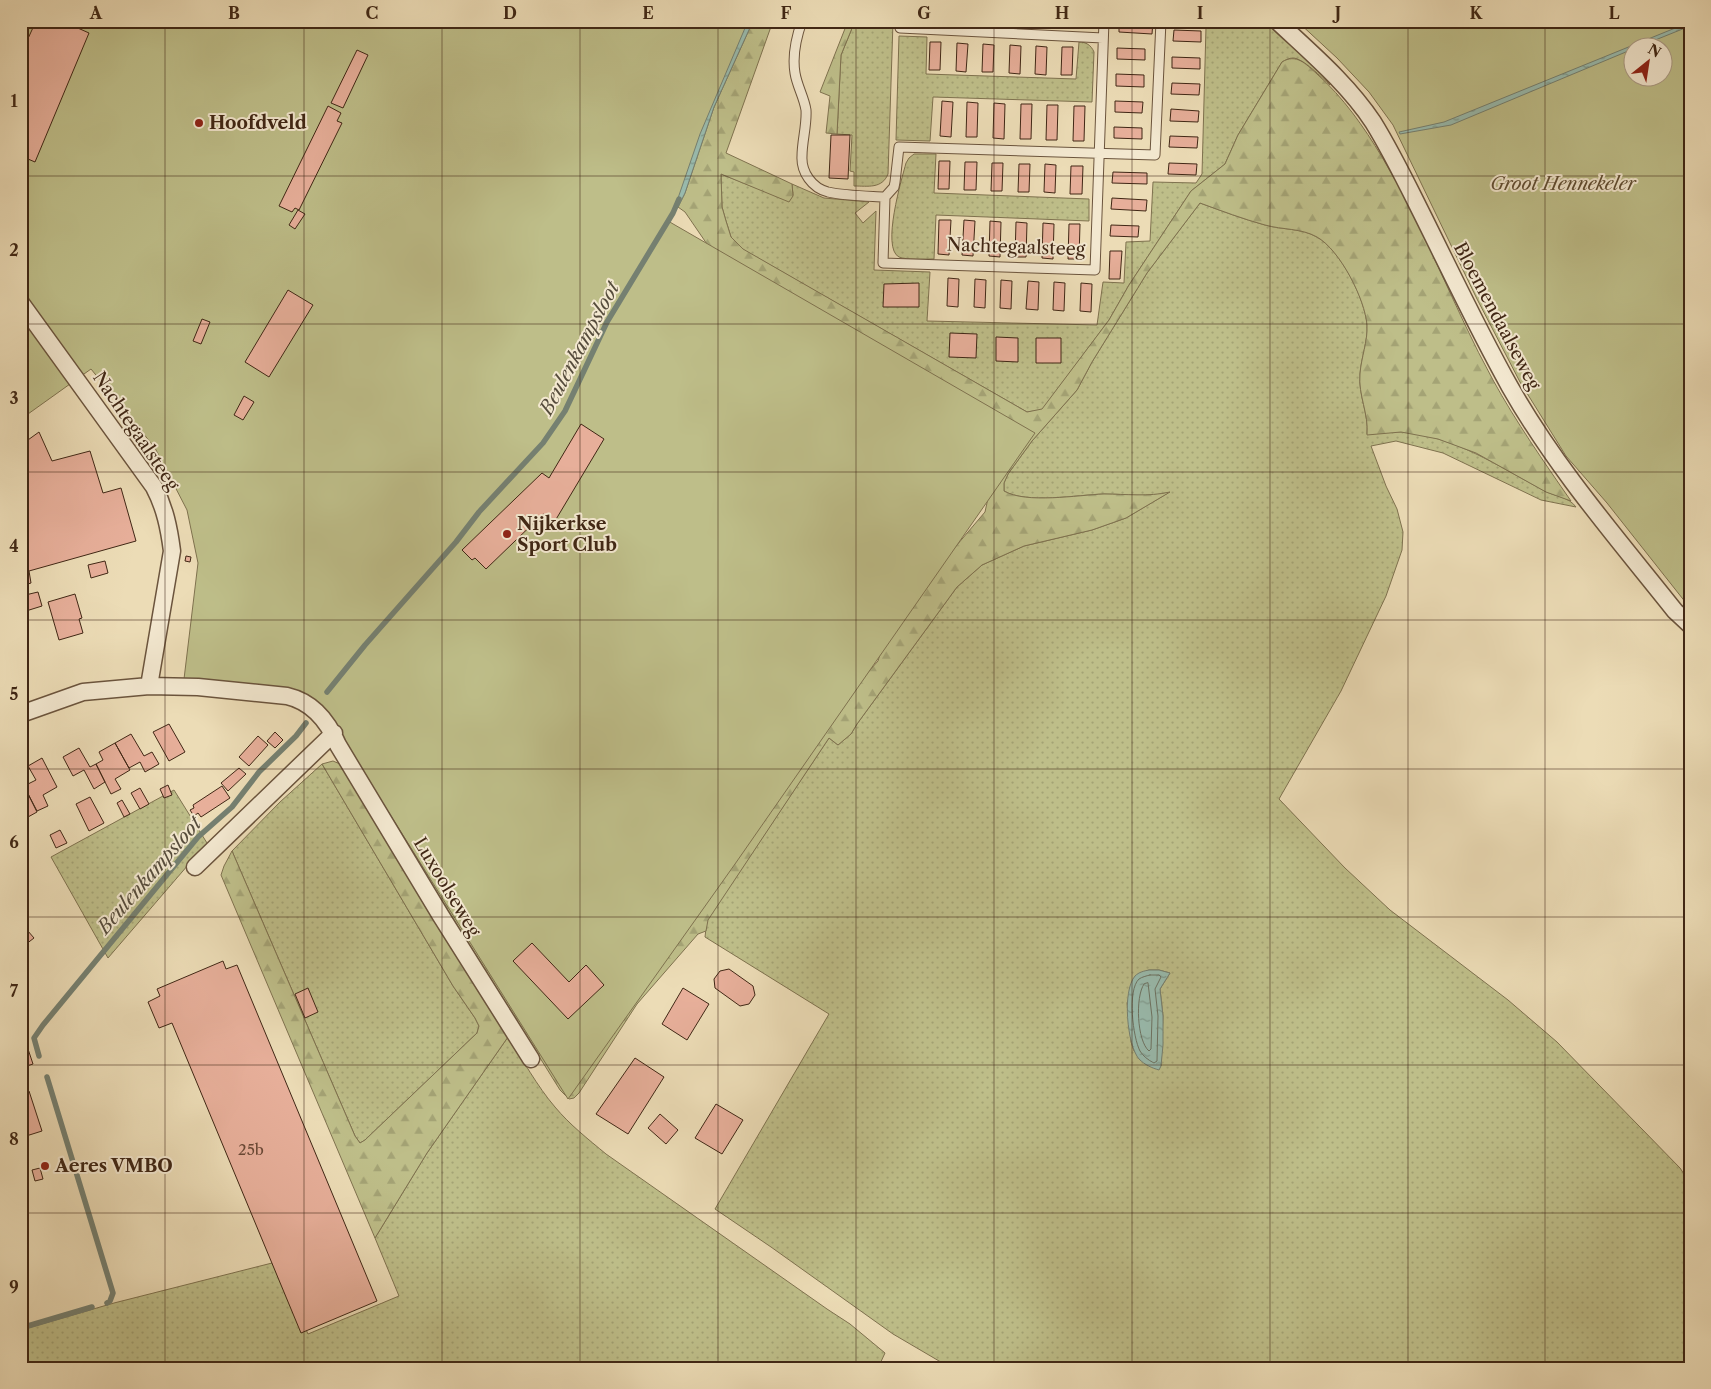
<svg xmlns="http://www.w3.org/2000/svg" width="1711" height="1389" font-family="'Libre Caslon Text',serif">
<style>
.grass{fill:url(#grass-dots);stroke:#7f724f;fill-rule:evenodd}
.forest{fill:url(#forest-firs);stroke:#7f724f}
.green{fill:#bebe89;stroke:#7f724f;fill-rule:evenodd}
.water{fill:url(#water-ripples);stroke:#758071}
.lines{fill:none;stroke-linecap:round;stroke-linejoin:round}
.shore{stroke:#6c7262;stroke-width:1}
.stream{stroke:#758071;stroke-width:5.5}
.building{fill:#e7af9a;stroke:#402715}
.lane-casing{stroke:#6b543d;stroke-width:11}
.street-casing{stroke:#6b543d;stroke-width:19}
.lane{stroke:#f3e8d0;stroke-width:9}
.street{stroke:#f3e8d0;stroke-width:16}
.grid{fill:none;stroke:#402715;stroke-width:1;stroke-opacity:0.55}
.poi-dot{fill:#8f2418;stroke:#f3e8d0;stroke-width:2}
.labels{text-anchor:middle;stroke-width:4;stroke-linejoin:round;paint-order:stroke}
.number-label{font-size:15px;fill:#6a4936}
.poi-label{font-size:18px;font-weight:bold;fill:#402715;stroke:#f3e8d0;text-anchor:start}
.park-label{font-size:18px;font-style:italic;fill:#604d32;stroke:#f3e8d0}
.street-label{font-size:18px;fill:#402715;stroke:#f3e8d0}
.water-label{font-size:19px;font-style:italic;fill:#564c3c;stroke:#f3e8d0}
.neatline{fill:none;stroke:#402715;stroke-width:2}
.grid-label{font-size:16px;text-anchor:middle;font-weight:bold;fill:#402715}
</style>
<defs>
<pattern id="grass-dots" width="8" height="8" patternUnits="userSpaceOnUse" patternTransform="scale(1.25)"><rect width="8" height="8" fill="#bebe89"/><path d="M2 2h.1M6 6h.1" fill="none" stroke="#a4a375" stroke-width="1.8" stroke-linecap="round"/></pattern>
<pattern id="forest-firs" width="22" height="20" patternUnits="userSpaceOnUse" patternTransform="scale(1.25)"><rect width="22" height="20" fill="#bebe89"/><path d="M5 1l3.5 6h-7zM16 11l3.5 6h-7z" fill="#a4a375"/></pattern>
<pattern id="water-ripples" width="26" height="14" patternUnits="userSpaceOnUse" patternTransform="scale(1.25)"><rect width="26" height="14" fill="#99bcaf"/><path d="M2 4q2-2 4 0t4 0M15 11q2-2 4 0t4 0" fill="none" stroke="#7e998d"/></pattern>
</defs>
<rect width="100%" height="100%" fill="#ecdcb6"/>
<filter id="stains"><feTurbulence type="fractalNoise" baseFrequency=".004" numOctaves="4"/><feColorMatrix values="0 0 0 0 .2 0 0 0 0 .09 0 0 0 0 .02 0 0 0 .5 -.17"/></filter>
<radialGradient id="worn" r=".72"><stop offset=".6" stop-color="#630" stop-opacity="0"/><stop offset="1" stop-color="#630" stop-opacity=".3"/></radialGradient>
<!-- grass -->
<path class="grass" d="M 855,21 L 912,21 L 912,23 L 893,22 L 888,174 C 882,189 868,186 854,186 L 854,172 L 850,171 L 852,135 L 837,134 L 841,55 Z
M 1169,21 L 1266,21 L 1317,68 L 1330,85 C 1322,78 1303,58 1293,58 C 1289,58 1286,60 1282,62 L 1238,135 L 1225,164 L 1191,191 L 1129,285 L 1109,320 L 1042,410 L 1027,412 L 742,249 L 731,237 L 726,221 L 722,207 L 721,174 L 789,201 L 793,195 L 792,184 L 824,198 L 869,202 L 855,213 L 863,223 L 876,211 L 874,270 L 930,272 L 927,321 L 1097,325 L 1103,282 L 1124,283 L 1126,242 L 1150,241 L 1153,182 L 1196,183 L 1202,174 L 1206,27 L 1169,25 Z
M 899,36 L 927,37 L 926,74 L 1076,79 L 1079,42 C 1086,42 1091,45 1094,52 L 1092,102 L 933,97 L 930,141 L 896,140 Z
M 914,154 L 936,154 L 934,193 L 1089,199 L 1089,221 L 936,215 L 934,259 C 925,259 906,260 899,257 C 881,248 902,178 906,163 L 909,158 Z
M 1200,203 C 1222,211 1243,219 1265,225 C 1283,230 1301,228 1317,237 C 1341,251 1365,299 1367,325 C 1368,341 1361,358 1360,374 C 1358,395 1369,414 1367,434 C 1378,434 1391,431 1402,432 C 1454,436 1498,466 1543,490 C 1555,497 1568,496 1576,507 L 1541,500 L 1443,453 L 1396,441 L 1371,446 L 1386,486 L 1397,509 L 1403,532 L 1402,550 L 1386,596 L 1341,691 L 1279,799 L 1345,868 L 1390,910 L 1508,1000 L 1557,1042 L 1680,1168 L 1690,1183 L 1690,1368 L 951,1368 L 893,1334 L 771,1247 L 715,1209 L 829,1014 L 705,937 L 707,920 L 829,738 L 838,745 L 851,734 L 857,724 L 957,587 L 982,565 L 1024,546 L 1092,530 L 1126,518 L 1168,493 C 1163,493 1158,495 1153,495 C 1136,496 1120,494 1103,494 C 1077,495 1026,504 1004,491 L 1004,483 L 1008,474 L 1032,441 L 1077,390 L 1092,362 L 1147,273 ZM 1149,970 L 1159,970 L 1170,973 L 1160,989 L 1163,1016 L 1161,1066 L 1134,1051 L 1131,1042 L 1127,1003 L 1138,974 Z
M 322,764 L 453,986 L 475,1018 L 479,1026 L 477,1033 L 365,1140 L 360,1143 L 355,1136 L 232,851 L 280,802 Z
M 174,790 L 207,843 L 108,958 L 51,857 Z
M 508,1037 C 523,1060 537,1086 555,1107 C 570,1125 588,1139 606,1154 L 827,1309 L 850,1324 L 885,1353 L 878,1368 L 21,1368 L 21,1330 L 114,1303 L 276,1262 L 308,1334 L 399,1296 L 375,1238 L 427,1153 Z"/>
<!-- forest -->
<path class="forest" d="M 753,21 L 773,21 L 726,153 L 792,184 L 793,196 L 789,202 L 721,174 L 722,207 L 726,221 L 731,237 L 743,249 L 1027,412 L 1042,409 L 1109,320 L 1129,285 L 1191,191 L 1225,164 L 1238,135 L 1282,62 C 1296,53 1306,64 1317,74 C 1343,97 1364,127 1382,157 C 1425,228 1453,307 1493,380 C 1516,422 1544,462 1571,501 L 1546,492 L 1476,453 L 1438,439 L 1401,432 L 1367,435 C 1369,414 1358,395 1360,374 C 1361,358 1368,341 1367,325 C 1365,299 1340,250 1317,237 C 1301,228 1283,230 1265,225 C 1243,219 1222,211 1200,203 L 1147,273 L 1092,362 L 1077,390 L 1032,441 L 1008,474 L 1004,483 L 1004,491 C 1026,504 1078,495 1104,494 C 1126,494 1148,497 1170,492 L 1126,518 L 1092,530 L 1024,546 L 982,565 L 957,587 L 857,724 L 851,734 L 838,745 L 829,738 L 708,920 L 706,931 L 698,934 L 637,1004 L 579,1093 L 574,1098 L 569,1099 L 560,1090 L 360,769 L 351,744 L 786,764 L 878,661 L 888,626 L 985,512 L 990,489 L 709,247 L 685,212 L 678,207 L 685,193 L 714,107 Z
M 848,21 L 855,21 L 841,55 L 837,134 L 826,133 L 830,96 L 820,92 Z
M 333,761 L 340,764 L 508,1037 L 427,1153 L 375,1238 L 221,875 L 224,866 L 232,851 L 355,1136 L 360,1143 L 365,1140 L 477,1033 L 479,1026 L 475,1018 L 453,986 L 322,764 Z"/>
<!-- green -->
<path class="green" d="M 21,21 L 751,21 L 701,137 L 678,202 L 668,221 L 1035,433 L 735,864 L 568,1099 L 324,709 L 184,679 L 198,563 L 187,510 L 155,448 L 91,369 L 21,419 Z
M 1297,21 L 1690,21 L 1690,608 L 1607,503 L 1566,456 L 1520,382 L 1477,299 L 1393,125 L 1369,92 L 1337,58 ZM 1634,48 L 1664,48 L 1664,78 L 1634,78 Z"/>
<!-- water -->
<path class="water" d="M 748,21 L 753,21 L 714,107 L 685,193 L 678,207 L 676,204 L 700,134 Z
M 1690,22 L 1690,26 L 1638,47 L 1634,48 L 1633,49 L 1451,125 L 1400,134 L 1399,132 L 1444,122 Z
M 1149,970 L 1159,970 L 1170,973 L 1160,989 L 1163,1016 L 1163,1045 L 1161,1066 L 1159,1070 C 1152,1068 1145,1065 1139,1059 C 1127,1045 1122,991 1135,976 C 1139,972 1144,971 1149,970 Z"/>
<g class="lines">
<!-- shore -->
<path class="shore" d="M 1150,975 L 1159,975 L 1161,977 L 1155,989 L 1158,1016 L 1157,1061 L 1154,1063 C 1148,1060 1143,1056 1140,1051 C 1133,1038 1127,990 1139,979 C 1142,977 1146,976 1150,975 Z
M 1148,983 L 1152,1017 L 1151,1049 L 1149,1051 C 1137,1041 1135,997 1144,984 Z"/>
<!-- stream -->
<path class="stream" d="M 327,692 L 365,645 L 456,542 L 479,512 L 543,443 L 565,411 L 607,322 L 673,213 L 679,199
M 39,1056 L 34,1038 L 43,1025 L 198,837 L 232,807 L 259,772 L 296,736 L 306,723
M 47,1077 L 113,1293 L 110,1301 L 107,1303
M 21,1328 L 92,1307"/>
</g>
<!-- building -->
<path class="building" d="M 36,21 L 62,21 L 89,33 L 35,162 L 21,156 L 21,54 Z
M 1077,21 L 1088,21 L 1088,24 L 1076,24 Z
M 1119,21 L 1153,21 L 1152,34 L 1119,32 Z
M 1174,30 L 1201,31 L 1201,42 L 1173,41 Z
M 930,42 L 941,42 L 940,70 L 929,70 Z
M 957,43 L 968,44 L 966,72 L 956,71 Z
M 983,44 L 994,45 L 993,72 L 982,72 Z
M 1010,45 L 1021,46 L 1020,74 L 1009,73 Z
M 1036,46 L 1047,47 L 1046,75 L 1035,74 Z
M 1062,47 L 1073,47 L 1072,75 L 1061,75 Z
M 1117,48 L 1145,49 L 1145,60 L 1117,59 Z
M 357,50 L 368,55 L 343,108 L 331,103 Z
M 1172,57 L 1200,58 L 1200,69 L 1172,68 Z
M 1116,74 L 1144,75 L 1144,87 L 1116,86 Z
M 1172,83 L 1200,84 L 1199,95 L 1171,94 Z
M 942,101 L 953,102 L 951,137 L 940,136 Z
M 1115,101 L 1143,102 L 1142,113 L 1115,112 Z
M 967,102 L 978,103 L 977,137 L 966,137 Z
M 994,103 L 1005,104 L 1004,139 L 993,138 Z
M 1021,104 L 1032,104 L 1031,139 L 1020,139 Z
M 1047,105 L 1058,105 L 1057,140 L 1046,140 Z
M 328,106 L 341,113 L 337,121 L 342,123 L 299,210 L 295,208 L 292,212 L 279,206 Z
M 1074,106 L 1085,106 L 1084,141 L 1073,141 Z
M 1171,109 L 1199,111 L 1198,122 L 1170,121 Z
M 1114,127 L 1142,128 L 1142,139 L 1114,138 Z
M 831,135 L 850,135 L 848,179 L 829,178 Z
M 1170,136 L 1198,137 L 1197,148 L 1169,147 Z
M 939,161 L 950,161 L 949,189 L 938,189 Z
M 965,162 L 977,162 L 976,190 L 964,190 Z
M 992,163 L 1003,163 L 1002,191 L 991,191 Z
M 1169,163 L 1197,164 L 1196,175 L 1168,174 Z
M 1019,164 L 1030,164 L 1029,192 L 1018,192 Z
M 1045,164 L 1056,165 L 1055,193 L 1044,192 Z
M 1071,166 L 1083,166 L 1082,194 L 1070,194 Z
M 1113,172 L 1147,173 L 1147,184 L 1112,183 Z
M 1112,198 L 1147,200 L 1146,211 L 1111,209 Z
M 298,210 L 305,214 L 295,229 L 289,225 Z
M 939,220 L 951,220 L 949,255 L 938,254 Z
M 964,220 L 975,221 L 973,256 L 962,255 Z
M 990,221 L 1001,222 L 1000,257 L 989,256 Z
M 1016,222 L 1027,223 L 1026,257 L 1015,257 Z
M 1043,223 L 1054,224 L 1053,259 L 1042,258 Z
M 1069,224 L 1080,224 L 1079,259 L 1068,259 Z
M 1111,225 L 1139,226 L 1138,237 L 1110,236 Z
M 1110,251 L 1122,251 L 1120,279 L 1109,279 Z
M 948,278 L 959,279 L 958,307 L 947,306 Z
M 975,279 L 986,280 L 985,308 L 974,307 Z
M 1001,280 L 1012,281 L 1011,309 L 1000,308 Z
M 1028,281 L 1039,282 L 1038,310 L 1026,309 Z
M 1054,282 L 1065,283 L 1064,311 L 1053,310 Z
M 919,283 L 919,307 L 883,307 L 884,284 Z
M 1081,283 L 1092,284 L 1091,312 L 1080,311 Z
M 288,290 L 313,305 L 269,377 L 245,362 Z
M 202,319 L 210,322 L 201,344 L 193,341 Z
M 950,333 L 977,334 L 976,358 L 949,357 Z
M 996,337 L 1018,338 L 1018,362 L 996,361 Z
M 1036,338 L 1061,338 L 1061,363 L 1036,363 Z
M 244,396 L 254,402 L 243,420 L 234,415 Z
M 581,424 L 604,439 L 555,521 L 543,514 L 486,569 L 475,558 L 472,560 L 462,550 L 542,473 L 549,478 Z
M 39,432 L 52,461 L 90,451 L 103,493 L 121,488 L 136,541 L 29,571 L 31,583 L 21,586 L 21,445 Z
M 186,556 L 191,557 L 190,562 L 185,561 Z
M 105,561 L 108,573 L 91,578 L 88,565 Z
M 38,592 L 42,606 L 26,611 L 21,596 Z
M 75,594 L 82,618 L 79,619 L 83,633 L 59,640 L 48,602 Z
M 21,629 L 27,649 L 21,651 Z
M 169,724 L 185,752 L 169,761 L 153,732 Z
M 275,732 L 283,740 L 275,748 L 267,741 Z
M 131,734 L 144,756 L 152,752 L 159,764 L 145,772 L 140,762 L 129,768 L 115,743 Z
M 258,736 L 268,745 L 249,766 L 239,757 Z
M 115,743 L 130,770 L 115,779 L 121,789 L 111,794 L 96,764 L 103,760 L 99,752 Z
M 79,748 L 90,767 L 96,764 L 105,782 L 94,789 L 84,770 L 73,776 L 63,757 Z
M 42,758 L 57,787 L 43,795 L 48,806 L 37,811 L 24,786 L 36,780 L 28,766 Z
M 239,768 L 246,774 L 228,791 L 221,783 Z
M 168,785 L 172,795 L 164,798 L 160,789 Z
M 24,786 L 37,812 L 28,817 L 21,805 L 21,788 Z
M 222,786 L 230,798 L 201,817 L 198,813 L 194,816 L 190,810 L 194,808 L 193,805 Z
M 140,788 L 149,804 L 140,809 L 131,793 Z
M 90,797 L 104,823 L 89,831 L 76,804 Z
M 122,800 L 130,814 L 124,817 L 117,803 Z
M 60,830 L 67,843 L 56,848 L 50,835 Z
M 21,923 L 34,938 L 21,948 Z
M 532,943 L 569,982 L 586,965 L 604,985 L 568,1019 L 513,961 Z
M 223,961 L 226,969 L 237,965 L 377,1301 L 301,1333 L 172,1023 L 159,1028 L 148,1002 L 160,996 L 157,989 Z
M 729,969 L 753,986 L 755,995 L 749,1004 L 740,1006 L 715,988 L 714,979 L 720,971 Z
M 308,988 L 318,1012 L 305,1018 L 295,994 Z
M 683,988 L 709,1004 L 687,1040 L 662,1024 Z
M 21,1028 L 33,1064 L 21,1068 Z
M 635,1058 L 664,1077 L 628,1134 L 596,1114 Z
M 29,1091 L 42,1131 L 23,1137 L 21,1131 L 21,1093 Z
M 716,1104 L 743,1120 L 722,1154 L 695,1138 Z
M 660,1114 L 678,1130 L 666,1144 L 648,1128 Z
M 40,1168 L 43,1179 L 35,1181 L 32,1170 Z"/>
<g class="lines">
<!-- lane casing -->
<g class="lane-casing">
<path id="lane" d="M 802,21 C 796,38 792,55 795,73 C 797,86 804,97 806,110 C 807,125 802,141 802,156 C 801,172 812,188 828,192 C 846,196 867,196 885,197 L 883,263 L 1095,270 L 1104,21
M 900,28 L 1103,38
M 885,197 L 894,187 L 895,182 L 899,147 L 1155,155 L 1161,21"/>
</g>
<!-- street casing -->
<g class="street-casing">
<path id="street" d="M 1277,21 C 1311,53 1347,83 1373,122 C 1391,151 1406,182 1421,212 C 1450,270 1478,330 1510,387 C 1556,468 1617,538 1675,611 L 1690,625
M 21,303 L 154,487 C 165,508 169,528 172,551 L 149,686
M 21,714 L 83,692 L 149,686 L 198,687 L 287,696 C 313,702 328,721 338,745 L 441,916 L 531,1059
M 195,867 L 334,733"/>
</g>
<!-- lane -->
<use href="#lane" class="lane"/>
<!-- street -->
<use href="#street" class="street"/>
</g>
<!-- grid -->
<path class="grid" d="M 165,21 L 165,1368M 304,21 L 304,1368M 442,21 L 442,1368M 580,21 L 580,1368M 718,21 L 718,1368M 856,21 L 856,1368M 994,21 L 994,1368M 1132,21 L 1132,1368M 1270,21 L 1270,1368M 1408,21 L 1408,1368M 1545,21 L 1545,1368M 21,176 L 1690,176M 21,324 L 1690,324M 21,472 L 1690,472M 21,620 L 1690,620M 21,769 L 1690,769M 21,917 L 1690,917M 21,1065 L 1690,1065M 21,1213 L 1690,1213"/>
<!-- markers -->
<g class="poi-dot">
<circle cx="199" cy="123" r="5"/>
<circle cx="507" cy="534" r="5"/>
<circle cx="45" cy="1166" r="5"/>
</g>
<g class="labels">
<!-- number labels -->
<g class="number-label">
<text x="251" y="1155">25b</text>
</g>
<!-- poi labels -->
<g class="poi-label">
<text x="209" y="129">Hoofdveld</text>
<text x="517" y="530">Nijkerkse<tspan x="517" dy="21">Sport Club</tspan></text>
<text x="55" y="1172">Aeres VMBO</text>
</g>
<!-- park labels -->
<g class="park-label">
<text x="1563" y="190">Groot Hennekeler</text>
</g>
<!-- street labels -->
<g class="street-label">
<text transform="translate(1016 247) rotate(2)" y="6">Nachtegaalsteeg</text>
<text transform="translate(1497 316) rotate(62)" y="6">Bloemendaalseweg</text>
<text transform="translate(136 431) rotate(56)" y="6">Nachtegaalsteeg</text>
<text transform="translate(447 887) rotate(59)" y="6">Luxoolseweg</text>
</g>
<!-- water labels -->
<g class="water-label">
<text transform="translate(579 348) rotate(-62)" y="7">Beulenkampsloot</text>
<text transform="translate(149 875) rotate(-49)" y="7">Beulenkampsloot</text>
</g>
</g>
<!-- margin -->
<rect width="1711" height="1389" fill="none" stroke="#ecdcb6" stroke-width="55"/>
<!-- north arrow -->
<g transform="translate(1648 62) rotate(30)"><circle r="24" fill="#f3e8d0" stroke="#ab9b85"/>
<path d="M0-4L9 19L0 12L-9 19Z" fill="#8f2418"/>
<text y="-8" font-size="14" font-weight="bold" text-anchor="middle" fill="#402715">N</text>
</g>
<rect x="28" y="28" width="1656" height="1334" class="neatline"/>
<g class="grid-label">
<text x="96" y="19">A</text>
<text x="234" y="19">B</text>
<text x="372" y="19">C</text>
<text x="510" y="19">D</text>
<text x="648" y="19">E</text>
<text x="786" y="19">F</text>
<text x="924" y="19">G</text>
<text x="1062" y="19">H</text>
<text x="1200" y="19">I</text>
<text x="1338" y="19">J</text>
<text x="1476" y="19">K</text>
<text x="1614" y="19">L</text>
<text x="14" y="107">1</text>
<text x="14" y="256">2</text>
<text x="14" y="404">3</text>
<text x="14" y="552">4</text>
<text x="14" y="700">5</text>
<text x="14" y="848">6</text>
<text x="14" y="997">7</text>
<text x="14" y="1145">8</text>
<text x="14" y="1293">9</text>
</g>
<rect width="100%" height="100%" filter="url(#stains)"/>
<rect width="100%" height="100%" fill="url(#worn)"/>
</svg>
